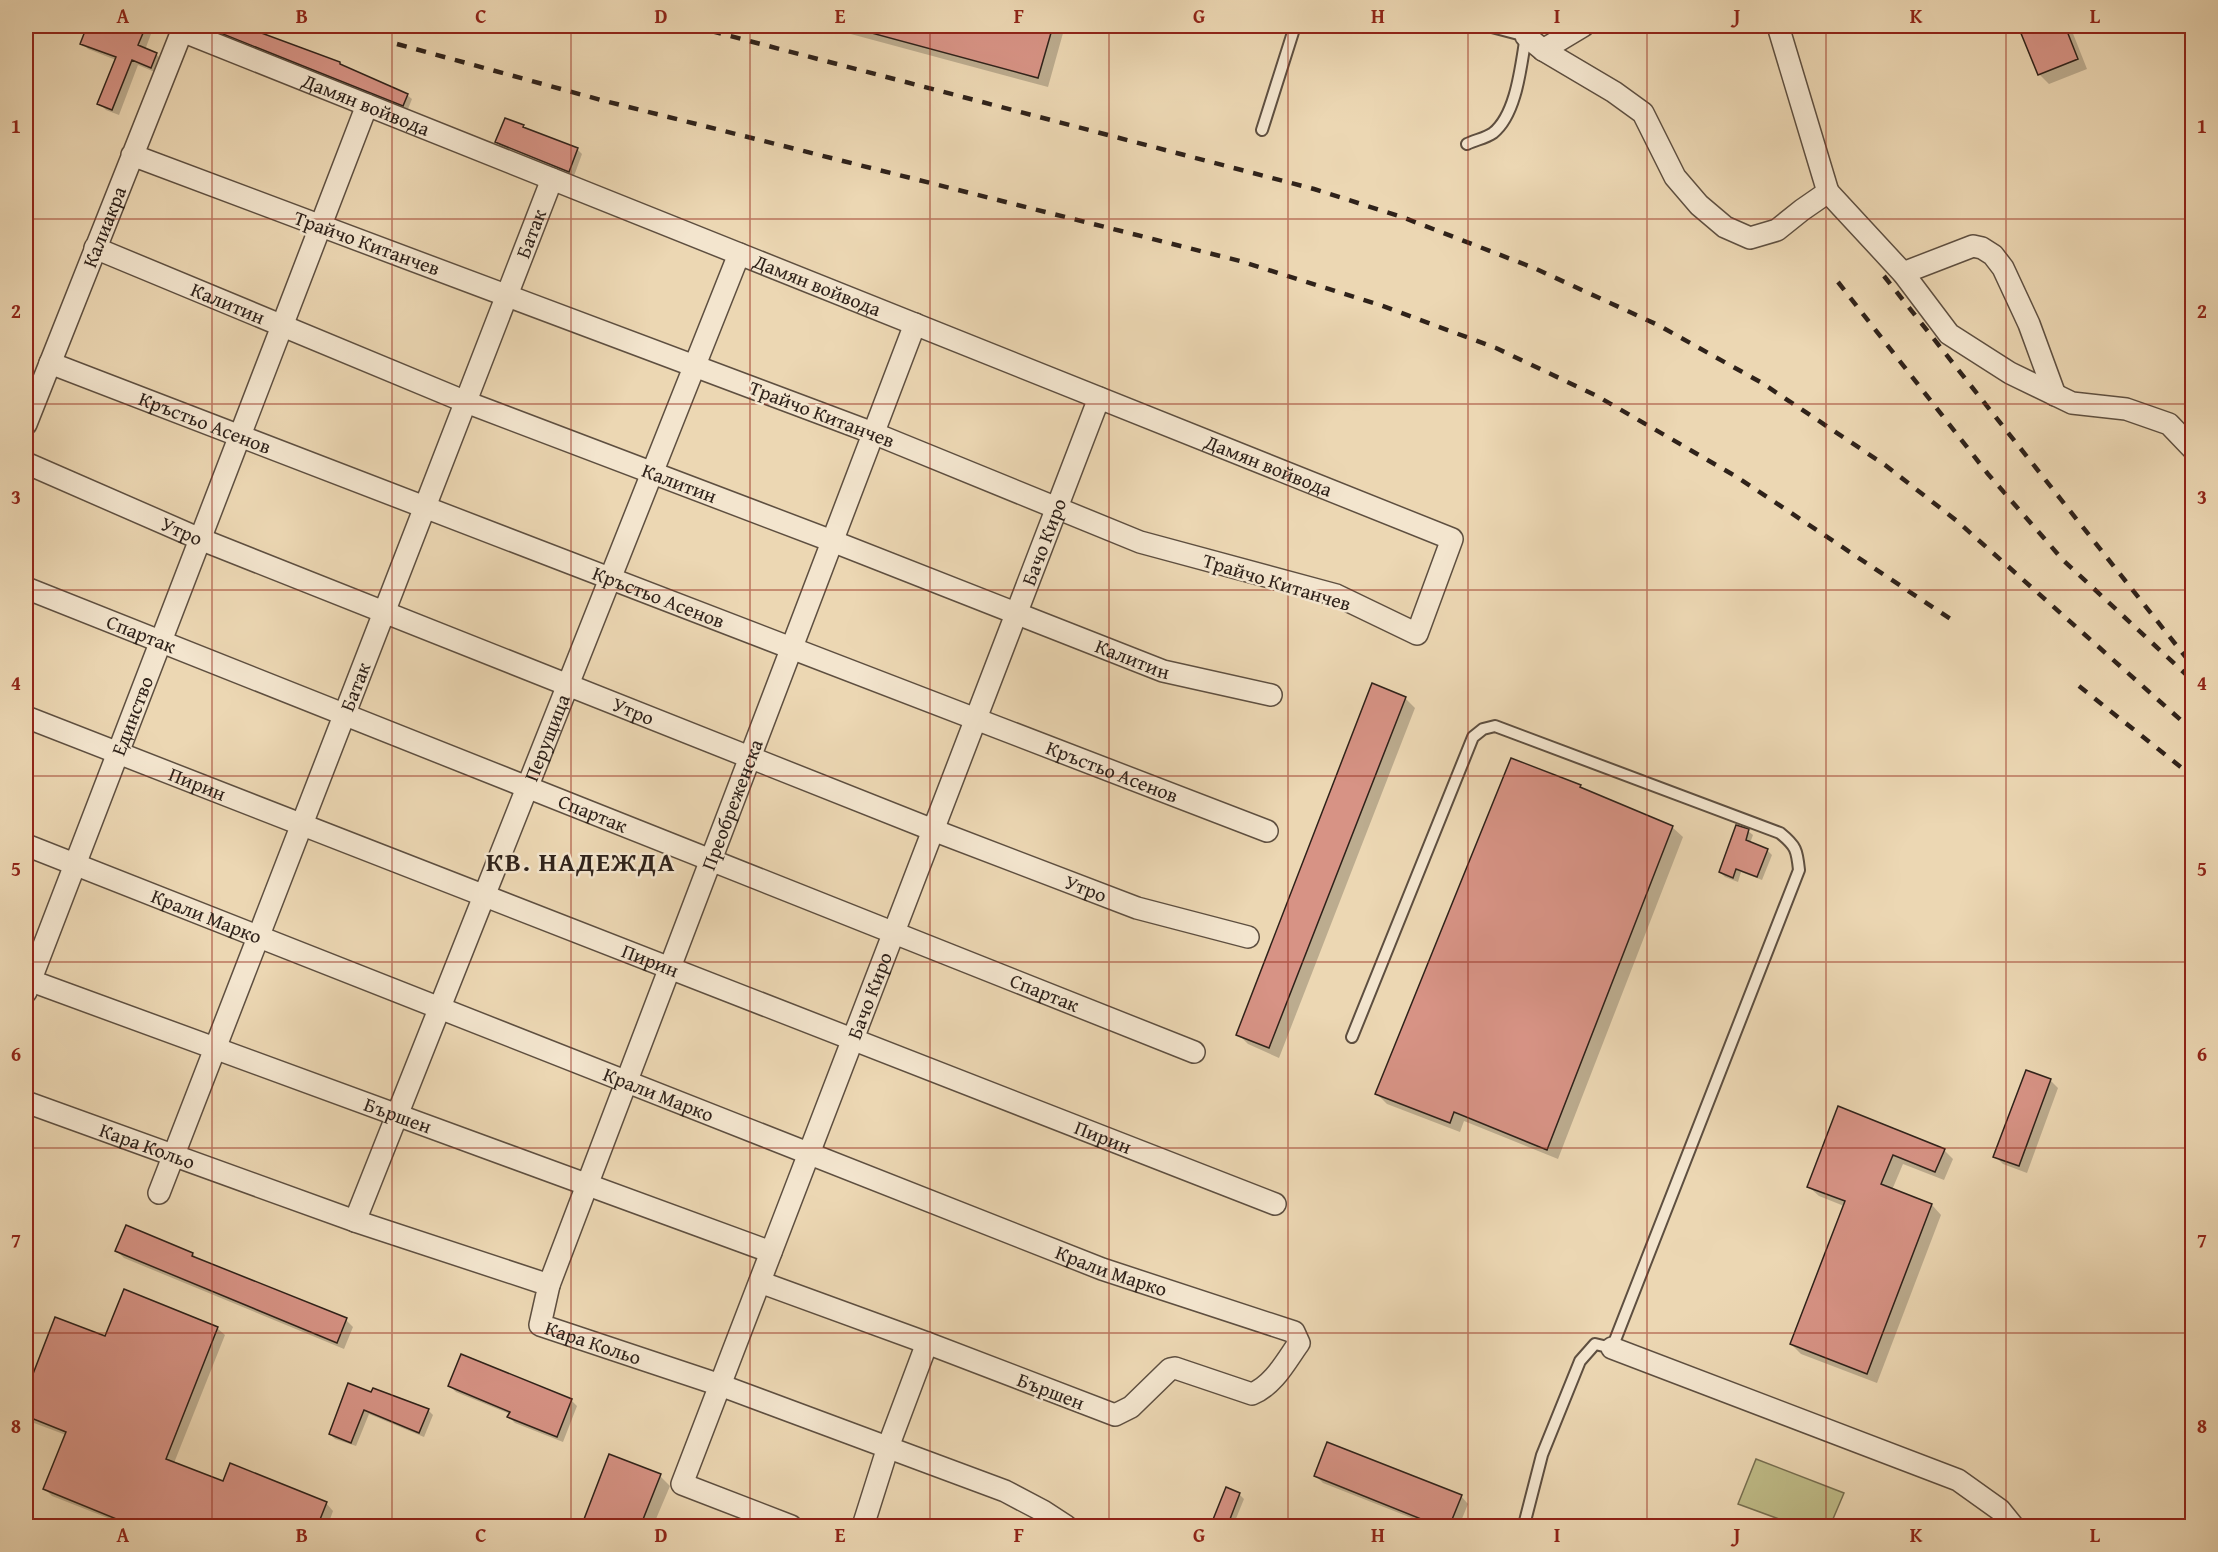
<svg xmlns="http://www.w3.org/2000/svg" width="2218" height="1552" font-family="'Gentium Book Plus',serif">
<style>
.green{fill:#bfbc88;stroke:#776f51;stroke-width:1.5}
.shadow{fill:#0003}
.building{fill:#d79385;stroke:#2f221a;stroke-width:1.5}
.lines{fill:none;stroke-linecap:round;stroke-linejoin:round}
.service-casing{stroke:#5e4f40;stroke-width:14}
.minor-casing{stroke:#5e4f40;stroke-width:24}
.service{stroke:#f3e5ce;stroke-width:10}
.minor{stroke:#f3e5ce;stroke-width:21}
.rail{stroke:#2f221a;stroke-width:4.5;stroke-dasharray:10 10;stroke-linecap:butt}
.grid{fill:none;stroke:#8f2418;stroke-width:1.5;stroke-opacity:0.55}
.labels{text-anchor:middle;stroke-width:5;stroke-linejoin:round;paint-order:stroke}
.street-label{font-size:20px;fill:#2f221a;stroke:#f3e5ce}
.district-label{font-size:26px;font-weight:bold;letter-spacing:1.5px;fill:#2f221a;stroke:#f3e5ce}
.neatline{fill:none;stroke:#8f2418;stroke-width:2}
.grid-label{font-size:20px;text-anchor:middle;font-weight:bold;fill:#8f2418}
</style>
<rect width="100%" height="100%" fill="#ecd7b3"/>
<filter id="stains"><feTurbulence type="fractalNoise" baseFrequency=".00333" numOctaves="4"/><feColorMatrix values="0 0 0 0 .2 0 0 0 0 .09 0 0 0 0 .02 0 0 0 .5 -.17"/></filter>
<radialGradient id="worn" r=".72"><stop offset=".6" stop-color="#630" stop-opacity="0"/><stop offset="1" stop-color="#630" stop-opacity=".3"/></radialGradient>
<!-- green -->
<path class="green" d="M 1756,1459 L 1844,1493 L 1830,1526 L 1798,1526 L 1738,1504 Z"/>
<!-- shadow -->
<path class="shadow" d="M 89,26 L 154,26 L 145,50 L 156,54 L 162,60 L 157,73 L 138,65 L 119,115 L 106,110 L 99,103 L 116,60 L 88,49 L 82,43 Z
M 199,26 L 261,26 L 260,34 L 343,67 L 407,95 L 412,99 L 408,109 Z
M 821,26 L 1065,26 L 1048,87 Z
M 2020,26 L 2070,26 L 2087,69 L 2049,84 L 2039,74 Z
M 523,126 L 527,130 L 577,149 L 582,154 L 574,176 L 501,147 L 497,142 Z
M 1405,698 L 1415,708 L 1279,1058 L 1248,1044 L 1238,1034 Z
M 1580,786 L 1585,791 L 1672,827 L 1683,837 L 1558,1159 L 1464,1121 L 1460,1132 L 1387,1104 L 1377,1094 Z
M 1748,831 L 1753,835 L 1750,843 L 1767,850 L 1772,855 L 1762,880 L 1741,872 L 1738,882 L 1725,877 L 1720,872 Z
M 2027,1072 L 2051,1081 L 2058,1088 L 2027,1173 L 2003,1164 L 1995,1156 Z
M 1838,1108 L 1944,1150 L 1953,1159 L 1944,1180 L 1903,1164 L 1892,1190 L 1932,1205 L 1941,1215 L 1877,1383 L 1801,1354 L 1791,1344 L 1844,1206 L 1819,1196 L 1809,1187 Z
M 117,1251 L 193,1254 L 197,1259 L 346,1320 L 353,1327 L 344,1349 L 124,1258 Z
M 56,1319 L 106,1338 L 217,1328 L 225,1335 L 174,1463 L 224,1483 L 326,1503 L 333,1511 L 328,1525 L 332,1526 L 128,1526 L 52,1496 L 45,1489 L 66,1435 L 26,1420 L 26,1396 Z
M 349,1385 L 428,1410 L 433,1415 L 424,1437 L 369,1414 L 356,1446 L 335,1439 L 330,1434 Z
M 450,1386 L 571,1400 L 577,1406 L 563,1442 L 515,1423 L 509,1417 L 510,1414 L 456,1392 Z
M 660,1476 L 670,1486 L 653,1526 L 582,1526 Z
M 1316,1476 L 1461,1496 L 1468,1504 L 1459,1526 L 1432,1526 L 1323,1483 Z
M 1239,1494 L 1244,1499 L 1233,1526 L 1212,1526 Z"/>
<!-- building -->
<path class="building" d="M 87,26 L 146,26 L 138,45 L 157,53 L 151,68 L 132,60 L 112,110 L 97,104 L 116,57 L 80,44 Z
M 203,26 L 257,26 L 256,31 L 340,62 L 340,64 L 408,94 L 403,106 Z
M 864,26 L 1053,26 L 1038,78 L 864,31 Z
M 2018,26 L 2065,26 L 2078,59 L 2038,75 Z
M 505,118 L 524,125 L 523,127 L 578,148 L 569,172 L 495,142 Z
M 1372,683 L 1406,697 L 1269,1048 L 1236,1035 Z
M 1511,758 L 1581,785 L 1580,787 L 1673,826 L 1547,1150 L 1454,1112 L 1450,1123 L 1375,1094 Z
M 1736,825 L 1749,829 L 1746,840 L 1768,849 L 1757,877 L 1736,869 L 1733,878 L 1719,872 Z
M 2026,1070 L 2051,1079 L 2019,1166 L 1993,1157 Z
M 1838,1106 L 1945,1149 L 1935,1172 L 1893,1155 L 1881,1184 L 1932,1204 L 1867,1374 L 1790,1344 L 1845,1201 L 1807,1187 Z
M 126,1225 L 193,1253 L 192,1256 L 347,1318 L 337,1343 L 115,1251 Z
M 124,1289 L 218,1327 L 166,1459 L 223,1481 L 230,1463 L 327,1502 L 317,1527 L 136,1527 L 43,1489 L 66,1432 L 26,1416 L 26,1392 L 55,1317 L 105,1336 Z
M 461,1354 L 572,1399 L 557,1437 L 507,1417 L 510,1412 L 448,1386 Z
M 348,1383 L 371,1392 L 373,1388 L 429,1409 L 419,1433 L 364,1410 L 351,1443 L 329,1434 Z
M 1327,1442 L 1462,1495 L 1449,1527 L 1441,1527 L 1314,1476 Z
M 609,1454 L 661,1474 L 640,1527 L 581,1527 Z
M 1226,1487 L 1240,1493 L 1227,1527 L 1210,1527 Z"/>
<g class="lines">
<!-- service casing -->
<g class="service-casing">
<path id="service" d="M 1262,130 L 1295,26
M 1467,144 C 1475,140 1486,138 1493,133 C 1517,114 1521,64 1526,36 L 1488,26
M 1352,1037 L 1473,737 L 1483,729 L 1495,726 L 1780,833 C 1796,846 1797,850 1799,870 L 1612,1348 L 1595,1344 L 1580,1361 L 1542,1455 L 1525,1521 L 1522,1526"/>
</g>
<!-- minor casing -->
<g class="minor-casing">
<g id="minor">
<path d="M 1525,26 L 1526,36 L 1543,50 L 1614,92 L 1643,113 L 1675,177 L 1699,205 L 1725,227 L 1750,238 L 1777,230 L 1802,210 L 1828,192 L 1778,26"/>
<path d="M 1543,50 L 1583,26"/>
<path d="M 1828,192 L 1903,273 L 1949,334 L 2010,373 L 2072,403 L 2126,409 L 2169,424 L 2192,448"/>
<path id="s1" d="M 95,248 L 466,402 L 832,541 L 1163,671 L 1271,695"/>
<path d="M 1903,273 L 1973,246 L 1982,248 L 1993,255 L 2003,268 L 2029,324 L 2055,395"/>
<path id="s2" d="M 50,363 L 1267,831"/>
<path id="s3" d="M 26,424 L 182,31 L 1452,539 L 1417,634 L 1336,595 L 1140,542 L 873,433 L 132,155"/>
<path id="s4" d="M 26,463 L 200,539 L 933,830 L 1137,908 L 1248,937"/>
<path id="s5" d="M 26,588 L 1194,1052"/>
<path id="s6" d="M 26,717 L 1275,1204"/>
<path id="s7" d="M 26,845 L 1102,1269 L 1294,1332 L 1299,1343 C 1286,1361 1274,1385 1252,1394 L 1175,1368 L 1170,1369 L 1131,1407 L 1115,1415 L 927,1343 L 760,1282"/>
<path id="s8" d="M 26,979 L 771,1252"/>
<path id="s9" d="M 26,992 L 367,105"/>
<path id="s10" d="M 26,1102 L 355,1221 L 549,1285 L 540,1325 L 720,1385 L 1005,1491 L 1043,1511 L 1066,1526"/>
<path id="s11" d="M 159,1193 L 552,179"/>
<path id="s12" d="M 355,1221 L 739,254"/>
<path id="s13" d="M 549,1285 L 915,324"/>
<path d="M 1612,1348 L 1958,1480 L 2000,1510 L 2013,1526"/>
<path id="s14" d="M 791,1526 L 682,1484 L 1099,398"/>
<path d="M 863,1526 L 888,1447 L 927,1343"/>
</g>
</g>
<!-- service -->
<use href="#service" class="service"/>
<!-- minor -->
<use href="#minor" class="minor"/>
<!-- rail -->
<path class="rail" d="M 692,26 L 1314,189 L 1402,217 L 1534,268 L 1658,325 L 1762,383 L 1885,465 L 1957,521 L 2192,730
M 397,44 L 601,100 L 1240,261 L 1380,305 L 1496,348 L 1597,396 L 1737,477 L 1952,620
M 1884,276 L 2192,665
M 1838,282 L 1988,474 L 2063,560 L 2192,680
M 2079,686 L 2192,776"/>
</g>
<!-- grid -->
<path class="grid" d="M 212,26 L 212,1526M 392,26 L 392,1526M 571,26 L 571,1526M 750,26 L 750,1526M 930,26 L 930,1526M 1109,26 L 1109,1526M 1288,26 L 1288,1526M 1468,26 L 1468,1526M 1647,26 L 1647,1526M 1826,26 L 1826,1526M 2006,26 L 2006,1526M 26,219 L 2192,219M 26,404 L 2192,404M 26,590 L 2192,590M 26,776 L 2192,776M 26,962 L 2192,962M 26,1148 L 2192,1148M 26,1333 L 2192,1333"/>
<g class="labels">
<!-- street labels -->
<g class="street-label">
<text dy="7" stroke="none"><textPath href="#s3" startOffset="621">Дамян войвода</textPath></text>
<text dy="7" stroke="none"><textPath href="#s3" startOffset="212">Калиакра</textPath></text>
<text dy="7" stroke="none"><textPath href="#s11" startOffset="1029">Батак</textPath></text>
<text transform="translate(367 243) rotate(20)" y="7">Трайчо Китанчев</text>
<text dy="7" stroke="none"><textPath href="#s3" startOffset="1107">Дамян войвода</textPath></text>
<text dy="7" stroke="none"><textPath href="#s1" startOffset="144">Калитин</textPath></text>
<text transform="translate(822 414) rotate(21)" y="7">Трайчо Китанчев</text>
<text dy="7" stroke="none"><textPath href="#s2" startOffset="166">Кръстьо Асенов</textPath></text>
<text dy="7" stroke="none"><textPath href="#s3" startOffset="1593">Дамян войвода</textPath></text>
<text dy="7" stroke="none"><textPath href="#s1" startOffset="630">Калитин</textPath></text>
<text dy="7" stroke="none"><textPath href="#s4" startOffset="170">Утро</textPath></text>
<text dy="7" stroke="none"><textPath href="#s14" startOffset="1126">Бачо Киро</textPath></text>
<text transform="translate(1277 582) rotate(17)" y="7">Трайчо Китанчев</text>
<text dy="7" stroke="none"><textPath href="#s2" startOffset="652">Кръстьо Асенов</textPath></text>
<text dy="7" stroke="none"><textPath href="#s5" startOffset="124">Спартак</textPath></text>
<text dy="7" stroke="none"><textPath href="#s1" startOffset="1116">Калитин</textPath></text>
<text dy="7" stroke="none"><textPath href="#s11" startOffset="543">Батак</textPath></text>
<text dy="7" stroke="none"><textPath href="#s4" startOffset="656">Утро</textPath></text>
<text dy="7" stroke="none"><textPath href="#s9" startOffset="296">Единство</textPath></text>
<text dy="7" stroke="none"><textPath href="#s12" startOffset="520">Перущица</textPath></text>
<text dy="7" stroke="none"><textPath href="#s2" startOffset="1138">Кръстьо Асенов</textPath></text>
<text dy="7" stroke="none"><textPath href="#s6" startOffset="184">Пирин</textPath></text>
<text dy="7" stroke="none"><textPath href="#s13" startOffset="514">Преобреженска</textPath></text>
<text dy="7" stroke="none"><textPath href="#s5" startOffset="610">Спартак</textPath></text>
<text dy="7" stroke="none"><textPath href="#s4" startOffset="1142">Утро</textPath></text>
<text dy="7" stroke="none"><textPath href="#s7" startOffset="194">Крали Марко</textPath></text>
<text dy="7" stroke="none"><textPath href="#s6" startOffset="670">Пирин</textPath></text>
<text dy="7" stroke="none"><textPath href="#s5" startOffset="1096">Спартак</textPath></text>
<text dy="7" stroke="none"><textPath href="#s14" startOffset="640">Бачо Киро</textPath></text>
<text dy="7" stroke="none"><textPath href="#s7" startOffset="680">Крали Марко</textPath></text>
<text dy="7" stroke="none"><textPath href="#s8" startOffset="396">Бършен</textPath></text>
<text dy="7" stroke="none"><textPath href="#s6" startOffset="1156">Пирин</textPath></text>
<text dy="7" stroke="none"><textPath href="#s10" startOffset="129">Кара Кольо</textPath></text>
<text dy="7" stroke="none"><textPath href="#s7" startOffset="1166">Крали Марко</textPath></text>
<text dy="7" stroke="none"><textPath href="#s10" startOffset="651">Кара Кольо</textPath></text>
<text transform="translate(1051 1391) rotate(21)" y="7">Бършен</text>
</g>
<!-- district labels -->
<g class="district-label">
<text x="581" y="871">КВ. НАДЕЖДА</text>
</g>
</g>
<!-- margin -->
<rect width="2218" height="1552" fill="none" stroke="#ecd7b3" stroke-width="66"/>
<rect x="33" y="33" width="2152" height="1486" class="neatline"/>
<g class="grid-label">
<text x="123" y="23">A</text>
<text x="302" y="23">B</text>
<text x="481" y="23">C</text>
<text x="661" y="23">D</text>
<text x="840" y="23">E</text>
<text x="1019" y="23">F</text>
<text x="1199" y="23">G</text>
<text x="1378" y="23">H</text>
<text x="1557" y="23">I</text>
<text x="1737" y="23">J</text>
<text x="1916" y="23">K</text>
<text x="2095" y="23">L</text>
<text x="16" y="133">1</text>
<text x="2202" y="133">1</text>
<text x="16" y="318">2</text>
<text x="2202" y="318">2</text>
<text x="16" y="504">3</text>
<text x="2202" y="504">3</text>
<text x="16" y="690">4</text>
<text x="2202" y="690">4</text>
<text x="16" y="876">5</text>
<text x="2202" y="876">5</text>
<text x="16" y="1061">6</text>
<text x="2202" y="1061">6</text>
<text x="16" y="1247">7</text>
<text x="2202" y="1247">7</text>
<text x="16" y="1433">8</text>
<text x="2202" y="1433">8</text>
<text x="123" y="1542">A</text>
<text x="302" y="1542">B</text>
<text x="481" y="1542">C</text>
<text x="661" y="1542">D</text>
<text x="840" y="1542">E</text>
<text x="1019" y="1542">F</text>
<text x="1199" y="1542">G</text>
<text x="1378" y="1542">H</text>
<text x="1557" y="1542">I</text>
<text x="1737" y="1542">J</text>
<text x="1916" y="1542">K</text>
<text x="2095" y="1542">L</text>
</g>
<rect width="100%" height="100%" filter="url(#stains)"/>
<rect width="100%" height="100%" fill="url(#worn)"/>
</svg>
